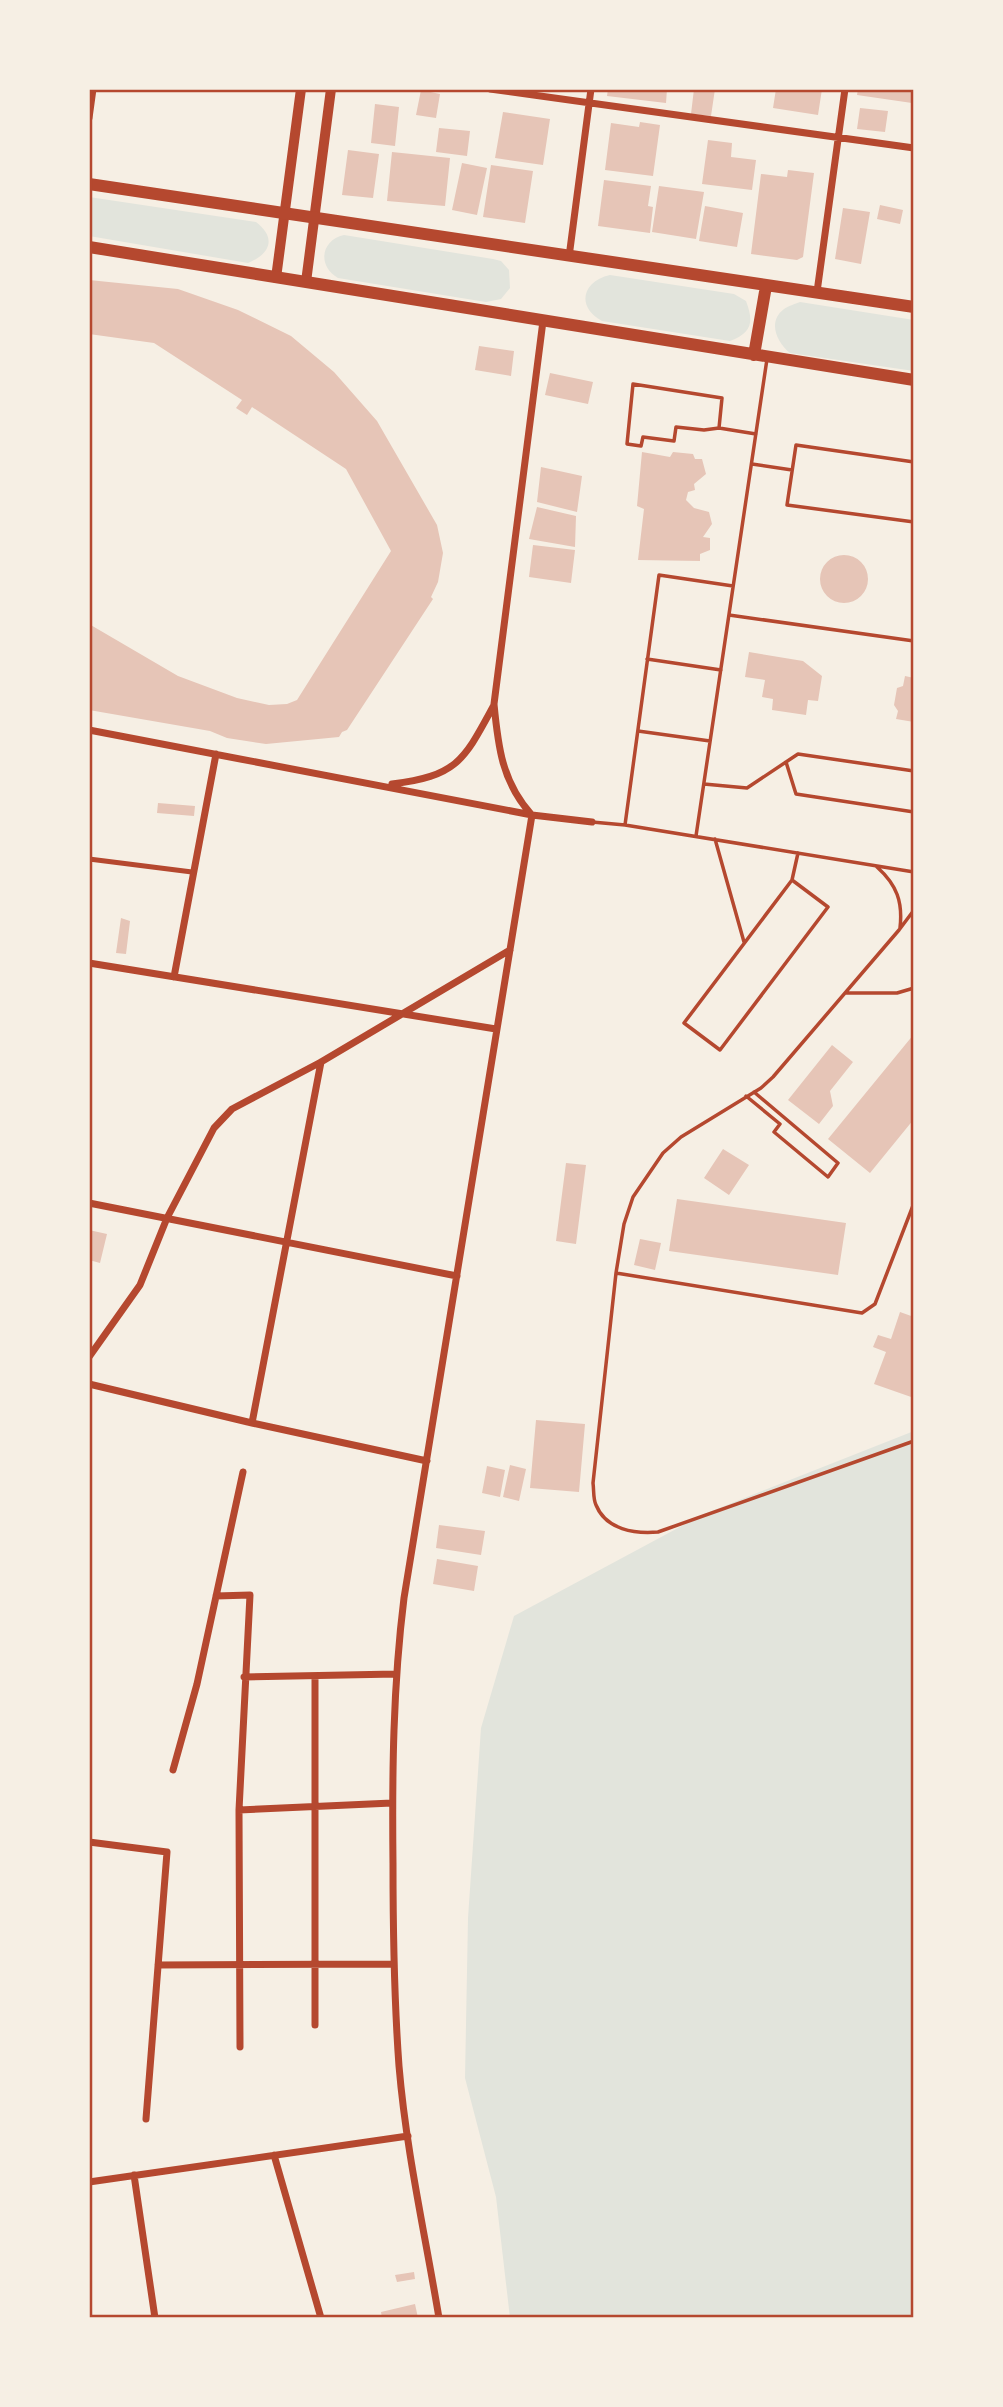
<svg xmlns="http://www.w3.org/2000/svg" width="1003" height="2407" font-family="Arial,sans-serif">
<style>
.green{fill:#e2e4dc}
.building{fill:#e6c5b7}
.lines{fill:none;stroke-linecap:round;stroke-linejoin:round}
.service{stroke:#b5482f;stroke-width:3.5}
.pedestrian{stroke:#b5482f;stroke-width:5}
.minor{stroke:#b5482f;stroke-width:7}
.secondary{stroke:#b5482f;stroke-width:10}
.primary{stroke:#b5482f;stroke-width:12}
.neatline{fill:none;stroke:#b5482f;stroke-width:2.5}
</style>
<rect width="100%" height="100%" fill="#f6efe4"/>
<!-- green -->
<path class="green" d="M 89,197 L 256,222 C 277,238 270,254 248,263 L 89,236 Z
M 344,235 L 493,259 L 501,261 L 509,270 L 510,288 L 501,299 L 486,302 L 338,278 C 317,266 321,240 344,235 Z
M 610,275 L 734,294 L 746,301 C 754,322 752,333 730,341 L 602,321 C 576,307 582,281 610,275 Z
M 800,302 L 914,320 L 914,371 L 790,353 C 777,342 767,322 784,309 C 788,306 795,304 800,302 Z
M 914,1431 L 914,2318 L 510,2318 L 496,2197 L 465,2078 L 468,1918 L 481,1728 L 514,1616 L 704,1514 Z"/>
<!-- building -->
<path class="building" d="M 608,89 L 667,89 L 666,103 L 607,96 Z
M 694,89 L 715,89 L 711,116 L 691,114 Z
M 776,89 L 822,89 L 818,115 L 773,108 Z
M 858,89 L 914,89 L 912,103 L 857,95 Z
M 421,90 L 440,94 L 436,118 L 416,115 Z
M 375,104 L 399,107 L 395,146 L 371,143 Z
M 860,108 L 888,111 L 885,132 L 857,129 Z
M 503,112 L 550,119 L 543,165 L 495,158 Z
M 640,122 L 660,125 L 653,176 L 605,170 L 611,123 L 639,127 Z
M 439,128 L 470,131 L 467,156 L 436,152 Z
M 708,140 L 732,143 L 731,157 L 756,160 L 752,190 L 702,184 Z
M 348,150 L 379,154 L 373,198 L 342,195 Z
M 392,152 L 450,158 L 445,206 L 387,201 Z
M 462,163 L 487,168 L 477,215 L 452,210 Z
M 491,165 L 533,171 L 525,223 L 483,217 Z
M 788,170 L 814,173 L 803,257 L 797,260 L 751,254 L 761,174 L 787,177 Z
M 604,180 L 651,186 L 648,206 L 653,207 L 650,233 L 598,226 Z
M 659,186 L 704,192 L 696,239 L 652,232 Z
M 880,205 L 903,210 L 900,224 L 877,219 Z
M 705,206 L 743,213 L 737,247 L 699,241 Z
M 843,208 L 870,212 L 861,264 L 835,259 Z
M 89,280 L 178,289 L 238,310 L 291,336 L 334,372 L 377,421 L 437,525 L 443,553 L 438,582 L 431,597 L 433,599 L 347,730 L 342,732 L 339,737 L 266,744 L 227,738 L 210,731 L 89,710 L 89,624 L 178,676 L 237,698 L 269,705 L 287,704 L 297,700 L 391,551 L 346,469 L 252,407 L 247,415 L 236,408 L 242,400 L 154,343 L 89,334 Z
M 479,346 L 514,351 L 511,376 L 475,370 Z
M 550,373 L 593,382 L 588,404 L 545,395 Z
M 642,452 L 670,457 L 673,452 L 693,454 L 695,459 L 702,459 L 706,474 L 694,484 L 695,490 L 688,492 L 686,500 L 694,508 L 709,512 L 712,524 L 703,537 L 710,538 L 710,550 L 700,554 L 700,561 L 638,560 L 644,509 L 637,506 Z
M 541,467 L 582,476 L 577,512 L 537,502 Z
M 537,507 L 576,516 L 575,547 L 529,539 Z
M 533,545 L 575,550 L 571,583 L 529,577 Z
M820 579a24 24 0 1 1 48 0a24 24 0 1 1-48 0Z
M 749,652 L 803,661 L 822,676 L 818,701 L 808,700 L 806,715 L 772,710 L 773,699 L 762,697 L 765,680 L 745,677 Z
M 905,676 L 914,678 L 914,722 L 896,719 L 898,711 L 894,705 L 897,688 L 903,686 Z
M 158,803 L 195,806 L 194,816 L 157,813 Z
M 121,918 L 130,921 L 126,954 L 116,953 Z
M 914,1034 L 914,1119 L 870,1173 L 828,1139 Z
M 832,1045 L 853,1062 L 830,1091 L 833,1106 L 819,1124 L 788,1100 Z
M 723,1149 L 749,1165 L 729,1195 L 704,1178 Z
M 566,1163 L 586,1165 L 576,1244 L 556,1241 Z
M 677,1199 L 846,1223 L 838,1275 L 669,1251 Z
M 89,1230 L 107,1234 L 100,1263 L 89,1260 Z
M 640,1239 L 661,1243 L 655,1270 L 634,1265 Z
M 900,1312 L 914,1317 L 914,1398 L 874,1384 L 886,1352 L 873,1347 L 878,1335 L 891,1339 Z
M 536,1420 L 585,1424 L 579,1492 L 530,1488 Z
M 510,1465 L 526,1469 L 519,1501 L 503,1497 Z
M 487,1466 L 505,1470 L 500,1497 L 482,1493 Z
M 439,1525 L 485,1531 L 481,1555 L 436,1548 Z
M 437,1559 L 478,1566 L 474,1591 L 433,1584 Z
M 414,2272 L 415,2279 L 397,2282 L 395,2275 Z
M 415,2304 L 418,2318 L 382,2318 L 381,2312 Z"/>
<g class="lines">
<!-- service -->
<path class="service" d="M 719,428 L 722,398 L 633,384 L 627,444 L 641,446 L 643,437 L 674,441 L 676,427 L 704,430 L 719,428 L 756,434
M 914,462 L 796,445 L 787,505 L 914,522
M 752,464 L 792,470
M 729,615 L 914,641
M 647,659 L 721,670
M 638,731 L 710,741
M 786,762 L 796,794 L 914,812
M 704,784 L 747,788 L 798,754 L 914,771
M 592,822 L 625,825 L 914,872
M 625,825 L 659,575 L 733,586
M 696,836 L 767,359
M 715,839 L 744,942
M 877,867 C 897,885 903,902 900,928
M 792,880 L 828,907 L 720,1050 L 684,1023 L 792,880 L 798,853
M 914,910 L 899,930 L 773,1077 L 761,1088 L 681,1137 L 663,1153 L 633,1197 L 624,1224 L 616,1273 L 593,1483 C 594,1490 593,1499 596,1505 C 606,1530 635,1534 658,1532 L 914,1441
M 846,993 L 897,993 L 914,988
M 746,1096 L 780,1124 L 774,1132 L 828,1177 L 838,1163 L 754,1092
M 616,1273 L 862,1313 L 875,1304 L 914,1203"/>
<!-- pedestrian -->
<path class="pedestrian" d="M 89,859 L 192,872"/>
<!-- minor -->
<path class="minor" d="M 490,89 L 914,148
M 89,118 L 93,89
M 569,257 L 591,89
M 817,292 L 845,89
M 89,730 L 532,815 L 592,822
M 392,784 C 458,776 464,760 494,705
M 531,814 C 502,782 498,746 494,704 L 543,321
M 89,963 L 496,1029
M 174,977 L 216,754
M 89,1203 L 457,1276
M 89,1357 L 140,1285 L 167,1218 L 214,1128 L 232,1109 L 321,1062 L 510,950
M 89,1384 L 252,1423 L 427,1461
M 252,1423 L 321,1062
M 216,1596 L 250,1595 L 239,1810 L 240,2047
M 244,1677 L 396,1674
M 173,1770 L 197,1684 L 243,1472
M 239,1810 L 392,1803
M 89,1842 L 167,1852 L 146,2119
M 158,1965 L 394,1964
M 315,2025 L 315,1676
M 274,2155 L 321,2318
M 134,2175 L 155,2318
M 89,2182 L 408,2136
M 439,2318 C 425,2234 406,2150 399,2066 C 394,1998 393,1931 393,1863 C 392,1774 393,1686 404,1598 L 532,815"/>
<!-- secondary -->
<path class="secondary" d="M 276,278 L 301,89
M 306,282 L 331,89"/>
<!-- primary -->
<path class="primary" d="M 89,184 L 914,307
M 89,247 L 914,380
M 754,355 L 766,286"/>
</g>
<!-- border -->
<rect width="1003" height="2407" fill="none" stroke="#f6efe4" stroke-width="182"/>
<rect x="91" y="91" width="821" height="2225" class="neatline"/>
</svg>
